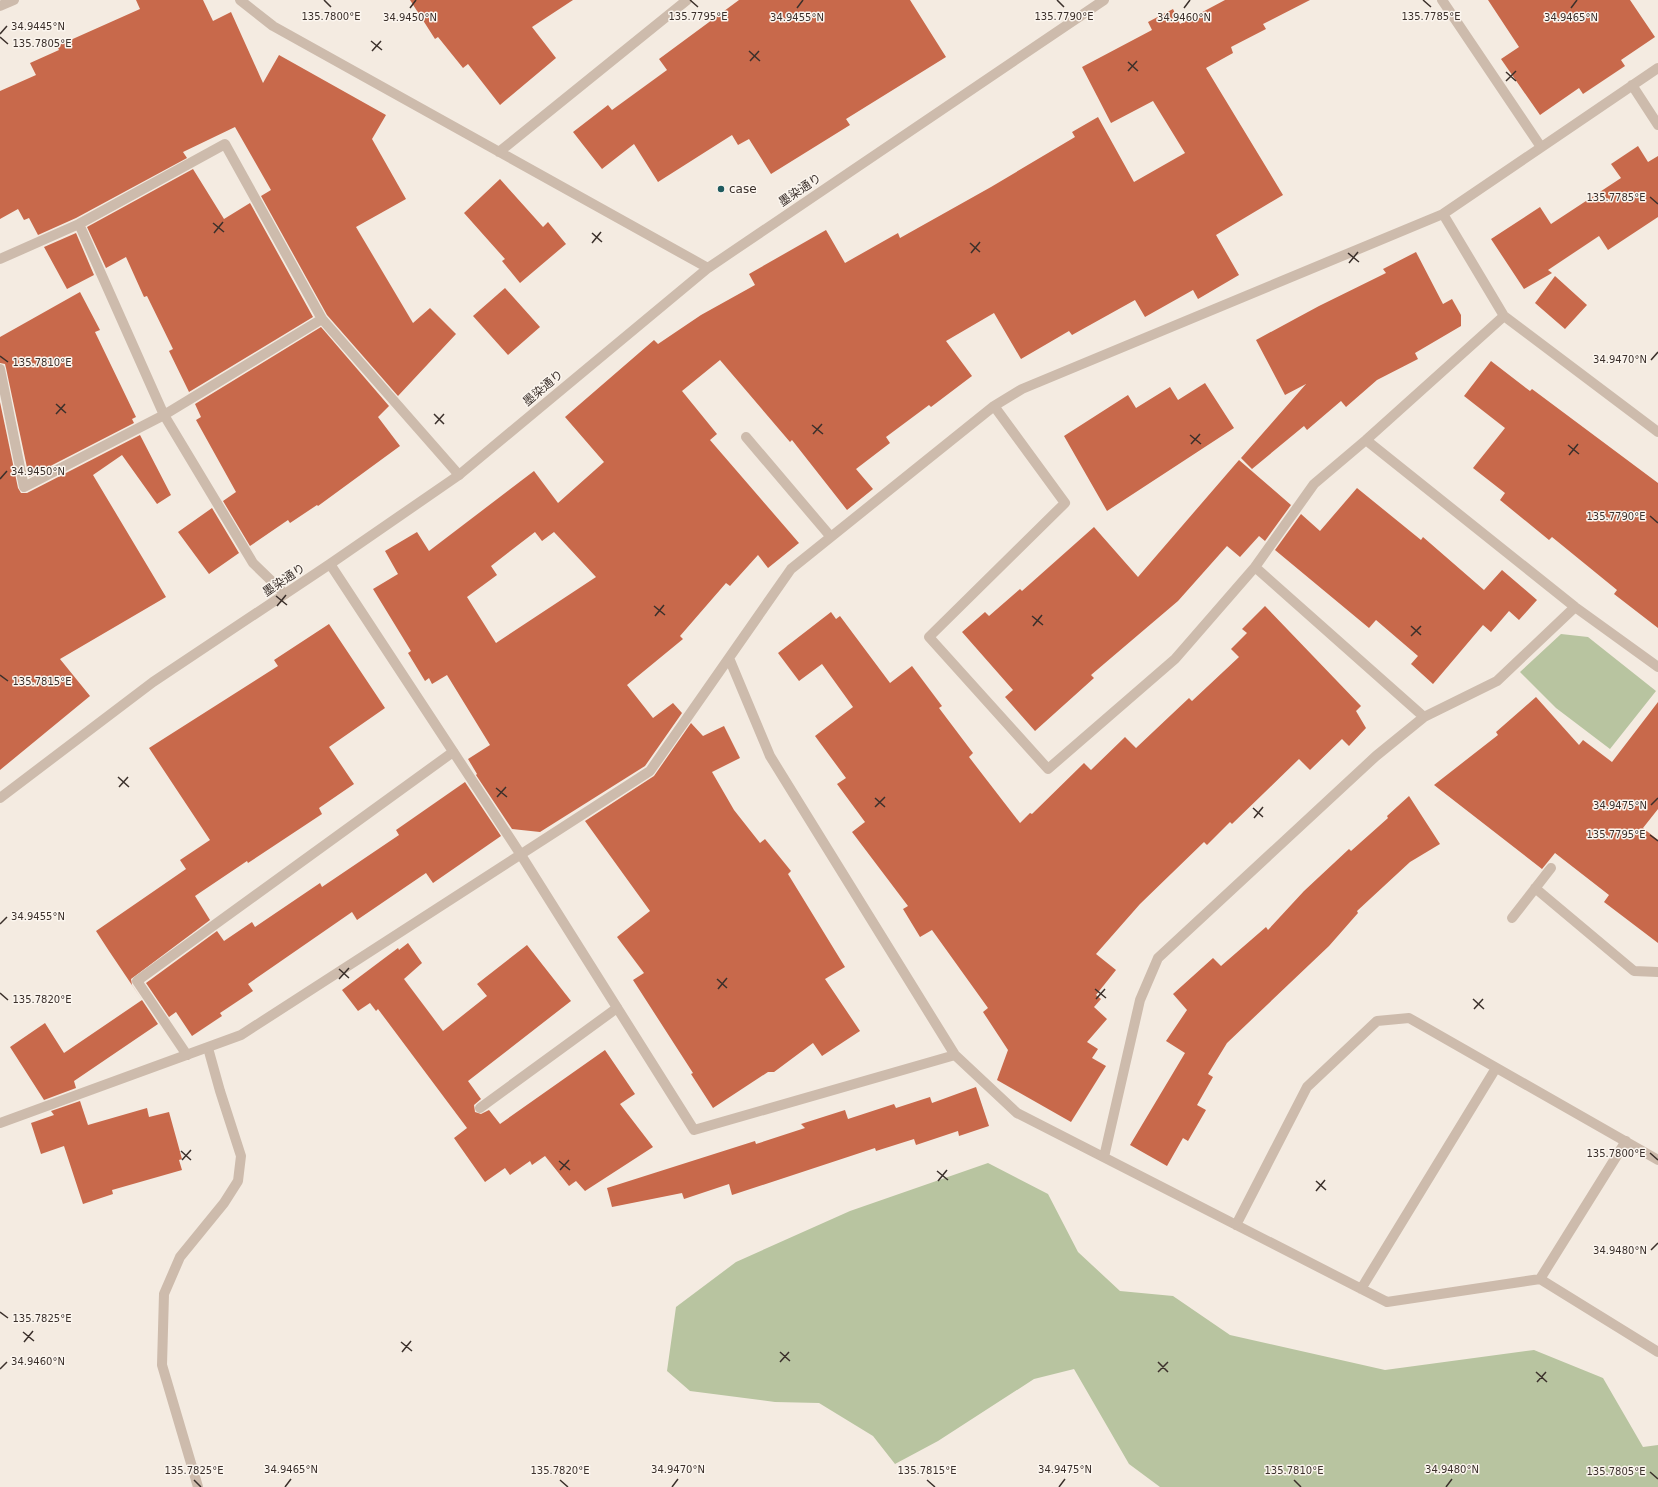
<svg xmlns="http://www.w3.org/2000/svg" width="1658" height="1487" font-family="'DejaVu Sans','Noto Sans JP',sans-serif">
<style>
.green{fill:#b8c4a0}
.building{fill:#c8694b;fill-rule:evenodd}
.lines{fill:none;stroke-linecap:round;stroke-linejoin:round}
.lane{stroke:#cdbbac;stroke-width:10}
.street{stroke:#cdbbac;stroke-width:10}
.ticks{fill:none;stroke:#3b302b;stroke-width:1.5}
.poi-dot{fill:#1f5a5e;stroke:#fbf5ee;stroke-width:1.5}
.labels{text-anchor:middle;stroke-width:3;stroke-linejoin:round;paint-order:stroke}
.poi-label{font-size:12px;fill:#3b302b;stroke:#fbf5ee;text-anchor:start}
.street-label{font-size:12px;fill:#3b302b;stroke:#fbf5ee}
.ticks-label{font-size:10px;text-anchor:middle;fill:#3b302b;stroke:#fbf5ee;stroke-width:3;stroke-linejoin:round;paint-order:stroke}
</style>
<rect width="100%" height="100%" fill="#f4ebe1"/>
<!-- green -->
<path class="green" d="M 1561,634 L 1588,637 L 1656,691 L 1610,749 L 1556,708 L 1520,672 Z
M 988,1163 L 1048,1194 L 1078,1252 L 1120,1291 L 1173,1296 L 1230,1335 L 1385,1370 L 1534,1350 L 1603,1378 L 1643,1447 L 1658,1445 L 1658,1487 L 1160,1487 L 1129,1464 L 1074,1369 L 1034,1379 L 938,1441 L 895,1464 L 873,1436 L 819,1403 L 775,1402 L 690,1391 L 667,1371 L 676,1307 L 736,1262 L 850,1211 Z"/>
<!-- building -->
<path class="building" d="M 136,0 L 203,0 L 213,21 L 231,12 L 263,83 L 279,55 L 386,115 L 372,139 L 406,199 L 356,227 L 413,323 L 430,308 L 456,334 L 398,396 L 327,315 L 261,196 L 271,190 L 235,127 L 183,152 L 187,158 L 76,218 L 38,235 L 29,218 L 24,220 L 18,209 L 0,219 L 0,91 L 36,75 L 30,63 L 59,50 L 57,46 L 140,9 Z
M 410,0 L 573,0 L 532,27 L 556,58 L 500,105 L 468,64 L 463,68 L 438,37 L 435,39 Z
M 739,0 L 910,0 L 946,57 L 846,119 L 850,125 L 771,174 L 749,139 L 738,145 L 732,135 L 658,182 L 634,144 L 602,169 L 573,132 L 608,105 L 612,110 L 667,70 L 659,59 Z
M 1225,0 L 1310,0 L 1263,24 L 1266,29 L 1231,47 L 1233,53 L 1206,68 L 1283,195 L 1216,235 L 1239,275 L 1198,299 L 1193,290 L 1145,317 L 1135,300 L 1072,335 L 1069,331 L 1021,359 L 994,313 L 946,341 L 972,376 L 931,407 L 929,405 L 886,437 L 890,443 L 856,469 L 873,489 L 847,510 L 792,440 L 790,442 L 720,360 L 682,391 L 717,434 L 710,440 L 799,543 L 768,568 L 758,555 L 730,586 L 726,583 L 680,636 L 683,639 L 627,685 L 653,718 L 673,703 L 682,713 L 645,766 L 540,832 L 512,829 L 476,775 L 477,774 L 468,759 L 490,745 L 447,675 L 432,684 L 429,678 L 425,681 L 408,653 L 411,651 L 373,589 L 398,574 L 385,551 L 417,532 L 429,551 L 534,471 L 558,503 L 604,462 L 565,417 L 654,340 L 658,344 L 701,315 L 755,285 L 749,274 L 826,230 L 845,263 L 898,233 L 900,238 L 991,187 L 1075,137 L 1072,132 L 1098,117 L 1134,182 L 1185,153 L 1153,101 L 1111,123 L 1082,67 L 1152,30 L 1148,22 L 1173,9 L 1180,24 ZM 535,532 L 542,541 L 554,532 L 596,577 L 496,643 L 467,597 L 497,575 L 491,566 Z
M 1488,0 L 1630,0 L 1655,37 L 1621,60 L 1625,66 L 1583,94 L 1579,88 L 1540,115 L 1501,59 L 1519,47 Z
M 1638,146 L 1648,162 L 1658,156 L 1658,217 L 1608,250 L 1599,236 L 1548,270 L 1552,273 L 1524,289 L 1491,239 L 1540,207 L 1551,224 L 1621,178 L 1611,164 Z
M 193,169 L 224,219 L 250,203 L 313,317 L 189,392 L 169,351 L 173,349 L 147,296 L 144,297 L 126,257 L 106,268 L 87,227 Z
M 500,179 L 543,227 L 548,222 L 566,244 L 520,283 L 502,261 L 505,259 L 464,213 Z
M 76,233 L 94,275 L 67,289 L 44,247 Z
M 1416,252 L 1443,304 L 1452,299 L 1461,315 L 1461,326 L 1415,353 L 1418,359 L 1377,380 L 1346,407 L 1341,401 L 1307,430 L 1304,426 L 1252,469 L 1241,458 L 1306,384 L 1285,395 L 1256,340 L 1319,306 L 1386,273 L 1383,269 Z
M 1555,276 L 1587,305 L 1565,329 L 1535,303 Z
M 505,288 L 540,327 L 508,355 L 473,316 Z
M 80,292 L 100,330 L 95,332 L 136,417 L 132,419 L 134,423 L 29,477 L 6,368 L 5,364 L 0,363 L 0,337 Z
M 321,327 L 389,406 L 378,417 L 400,446 L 318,506 L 317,505 L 290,523 L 288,520 L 250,546 L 223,501 L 236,492 L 196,420 L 201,417 L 195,404 Z
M 1491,361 L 1530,391 L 1532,389 L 1658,483 L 1658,628 L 1614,594 L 1617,590 L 1552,537 L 1549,540 L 1500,500 L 1505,493 L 1473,468 L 1505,428 L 1464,396 Z
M 1205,383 L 1234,428 L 1107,511 L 1064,436 L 1128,395 L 1136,408 L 1170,387 L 1178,400 Z
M 0,402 L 18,488 L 21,493 L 27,493 L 140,435 L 171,495 L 157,504 L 122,455 L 93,475 L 166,597 L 60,659 L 90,696 L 0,770 Z
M 1239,460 L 1291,505 L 1265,541 L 1259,536 L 1240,557 L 1227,546 L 1178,601 L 1091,675 L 1094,678 L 1035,731 L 1005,697 L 1013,690 L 962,632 L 985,612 L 989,616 L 1020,589 L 1022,591 L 1094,527 L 1138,577 Z
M 1357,488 L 1421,540 L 1423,537 L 1484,590 L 1502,570 L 1537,600 L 1519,620 L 1509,611 L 1491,632 L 1483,625 L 1433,684 L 1411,664 L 1418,656 L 1376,620 L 1369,628 L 1275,550 L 1301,514 L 1320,531 Z
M 212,508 L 239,553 L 209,574 L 178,532 Z
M 1265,606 L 1361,706 L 1356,711 L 1366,728 L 1349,746 L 1342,739 L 1310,770 L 1299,759 L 1232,824 L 1230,822 L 1207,845 L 1204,842 L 1140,904 L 1096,954 L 1116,970 L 1096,995 L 1101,999 L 1094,1007 L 1107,1019 L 1087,1042 L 1098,1049 L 1092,1058 L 1106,1066 L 1071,1122 L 997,1080 L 1008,1050 L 983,1012 L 988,1008 L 932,930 L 920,937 L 903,909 L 908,906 L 852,832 L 865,822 L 837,784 L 846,778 L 815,736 L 853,707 L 822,664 L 799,681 L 778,653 L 831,612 L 836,619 L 840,616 L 890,683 L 912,666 L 942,706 L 939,708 L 973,753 L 969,757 L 1020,823 L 1030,813 L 1032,814 L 1084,763 L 1091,770 L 1125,737 L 1136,748 L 1189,698 L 1192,701 L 1239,657 L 1231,649 L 1247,633 L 1242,629 Z
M 329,624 L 385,708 L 329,747 L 354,784 L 319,808 L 322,814 L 248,863 L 247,861 L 195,896 L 210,920 L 131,979 L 132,985 L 158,1024 L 74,1081 L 76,1088 L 44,1100 L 10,1047 L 45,1023 L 64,1053 L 142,1000 L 109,951 L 96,931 L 186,869 L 180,860 L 210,840 L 149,748 L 278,666 L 274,660 Z
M 1536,697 L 1579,745 L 1583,740 L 1612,762 L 1658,702 L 1658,809 L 1643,828 L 1658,840 L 1658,943 L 1604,902 L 1609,895 L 1555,853 L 1542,869 L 1434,785 L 1498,735 L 1496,732 Z
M 691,723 L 703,736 L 724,726 L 740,758 L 712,772 L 734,810 L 760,843 L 765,839 L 791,871 L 788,874 L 845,967 L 825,979 L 860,1031 L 822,1056 L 813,1043 L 774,1072 L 768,1072 L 713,1108 L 691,1074 L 693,1073 L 633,980 L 644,973 L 617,937 L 650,911 L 585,821 L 654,776 Z
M 465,782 L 501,836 L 433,883 L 426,873 L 357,920 L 352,912 L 248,984 L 253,991 L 220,1013 L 222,1016 L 192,1036 L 176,1012 L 169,1017 L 146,983 L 217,931 L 224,941 L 252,922 L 255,927 L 320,883 L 322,887 L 399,835 L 396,830 Z
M 1409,796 L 1440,844 L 1410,862 L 1357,911 L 1358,913 L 1329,946 L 1227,1043 L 1208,1074 L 1213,1077 L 1197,1105 L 1206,1110 L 1188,1141 L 1183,1138 L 1167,1166 L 1130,1145 L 1185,1053 L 1166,1041 L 1187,1010 L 1173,994 L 1213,958 L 1221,966 L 1266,927 L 1268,930 L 1304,891 L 1349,849 L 1351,851 L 1388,818 L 1387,816 Z
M 408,943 L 422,963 L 404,979 L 443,1031 L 487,996 L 477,984 L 527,945 L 571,1001 L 468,1081 L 481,1099 L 474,1105 L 475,1112 L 481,1114 L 489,1110 L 500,1124 L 605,1050 L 635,1094 L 620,1104 L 653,1147 L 585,1191 L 576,1181 L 569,1186 L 545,1156 L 532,1165 L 530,1161 L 510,1175 L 505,1168 L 485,1182 L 454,1138 L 467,1128 L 378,1009 L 376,1011 L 370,1003 L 358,1011 L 342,990 L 398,948 L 399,950 Z
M 976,1087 L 989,1126 L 959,1136 L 958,1131 L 916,1145 L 914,1139 L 876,1151 L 875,1148 L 732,1195 L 729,1184 L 684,1199 L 682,1193 L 612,1207 L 607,1188 L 755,1141 L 756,1144 L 805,1128 L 801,1124 L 845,1110 L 848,1119 L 894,1104 L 896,1108 L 930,1097 L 932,1103 Z
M 80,1101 L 88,1125 L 147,1108 L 149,1117 L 169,1112 L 182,1159 L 179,1160 L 182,1170 L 112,1190 L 113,1194 L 83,1204 L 64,1146 L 41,1154 L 31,1123 L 54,1115 L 51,1111 Z"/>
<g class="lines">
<!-- lane -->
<path class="lane" d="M 79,224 L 164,415 L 253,563 L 285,594
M 0,259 L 79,224 L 225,144 L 322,319 L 459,475
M 0,369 L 24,487 L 164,415 L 322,319
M 187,1055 L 137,981 L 453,752
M 480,1108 L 617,1008
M 198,1487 L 162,1365 L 164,1294 L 180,1257 L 224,1203 L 238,1181 L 241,1156 L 220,1091 L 208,1048"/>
<!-- street -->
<path class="street" d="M 240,0 L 273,26 L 708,268
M 1442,0 L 1541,147
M 0,6 L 14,0
M 1632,85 L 1658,125
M 499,152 L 687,0
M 1443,214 L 1504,316 L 1658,432
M 994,406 L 1065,503 L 929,637 L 1048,769 L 1175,659 L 1255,567 L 1314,484 L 1366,440 L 1504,316
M 746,437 L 831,537
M 1366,440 L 1575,607 L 1658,667
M 330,564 L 521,855 L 694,1130 L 955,1055
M 1255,567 L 1424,717
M 729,658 L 770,756 L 955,1055 L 1017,1113 L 1387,1302 L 1540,1279 L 1658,1352
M 0,798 L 153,682 L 330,564 L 459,475 L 708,268 L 1104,0
M 1535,888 L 1634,971 L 1658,972
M 1512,918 L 1551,868
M 0,1123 L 241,1035 L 650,771 L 791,569 L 994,406 L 1022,389 L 1443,214 L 1658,68
M 1104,1157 L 1140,1000 L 1158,958 L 1376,756 L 1424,717 L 1497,681 L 1575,607
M 1236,1225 L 1307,1087 L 1377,1021 L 1409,1018 L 1658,1160
M 1540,1279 L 1626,1141
M 1361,1289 L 1496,1068"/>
</g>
<!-- ticks -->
<path class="ticks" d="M 324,0 L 331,7M 690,0 L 698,7M 1057,0 L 1064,7M 1423,0 L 1431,7M 410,8 L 416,0M 797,8 L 803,0M 1184,8 L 1190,0M 1571,8 L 1577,0M 0,34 L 7,26M 0,37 L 8,44M 371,41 L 382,50M 372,51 L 381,41M 749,51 L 760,61M 750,61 L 759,51M 1128,62 L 1138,71M 1128,71 L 1137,61M 1506,72 L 1516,81M 1506,81 L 1516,71M 1650,197 L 1658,204M 213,223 L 224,232M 214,233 L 223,222M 592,233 L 602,242M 592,243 L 601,232M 970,243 L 980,252M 971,253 L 980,242M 1348,253 L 1359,262M 1349,263 L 1358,252M 0,356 L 8,362M 1651,360 L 1658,352M 56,404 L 66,413M 56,414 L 65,404M 434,414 L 444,424M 435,424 L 444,414M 812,425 L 823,434M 813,434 L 822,424M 1190,435 L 1201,444M 1191,444 L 1200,434M 1568,445 L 1579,454M 1569,455 L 1578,444M 0,479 L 7,471M 1650,516 L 1658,523M 276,596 L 287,605M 277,606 L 286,595M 654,606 L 665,615M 655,616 L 664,605M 1032,616 L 1043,625M 1033,626 L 1042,615M 1411,626 L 1421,635M 1411,636 L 1421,626M 0,675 L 8,681M 118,777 L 129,787M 119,787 L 128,777M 496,788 L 507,797M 497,797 L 506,787M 875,798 L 885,807M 1651,805 L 1658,798M 875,807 L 885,797M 1253,808 L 1263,817M 1254,818 L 1263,807M 1650,835 L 1658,841M 0,924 L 7,917M 339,969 L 349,978M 339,979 L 349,968M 717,979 L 727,988M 718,989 L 727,978M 1095,989 L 1106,998M 0,993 L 8,1000M 1096,999 L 1105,989M 1473,999 L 1484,1009M 1474,1009 L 1483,999M 181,1151 L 191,1160M 1650,1153 L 1658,1160M 182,1160 L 191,1150M 559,1161 L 570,1170M 560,1170 L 569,1160M 937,1171 L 948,1180M 938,1181 L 947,1170M 1316,1181 L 1326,1190M 1316,1191 L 1325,1180M 1651,1250 L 1658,1243M 0,1312 L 8,1318M 23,1332 L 34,1341M 24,1342 L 33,1331M 401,1342 L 412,1351M 402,1352 L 411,1341M 780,1352 L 790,1361M 780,1362 L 789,1352M 1158,1362 L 1168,1372M 0,1369 L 7,1362M 1158,1372 L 1168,1362M 1536,1372 L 1547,1382M 1537,1382 L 1546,1372M 1650,1472 L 1658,1479M 194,1480 L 201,1487M 560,1480 L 568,1487M 927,1480 L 935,1487M 1294,1480 L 1301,1487M 285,1487 L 291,1479M 672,1487 L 678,1479M 1059,1487 L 1065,1479M 1446,1487 L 1452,1479"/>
<!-- markers -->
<circle class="poi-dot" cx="721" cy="189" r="4"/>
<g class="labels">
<!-- poi labels -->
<g class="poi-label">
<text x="729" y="193">case</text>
</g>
<!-- street labels -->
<g class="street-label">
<text transform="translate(800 190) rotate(-34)" y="4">墨染通り</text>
<text transform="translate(543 388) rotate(-40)" y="4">墨染通り</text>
<text transform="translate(284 580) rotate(-34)" y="4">墨染通り</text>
</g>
</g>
<g class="ticks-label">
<text x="331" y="20">135.7800°E</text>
<text x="698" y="20">135.7795°E</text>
<text x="1064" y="20">135.7790°E</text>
<text x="1431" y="20">135.7785°E</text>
<text x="410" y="21">34.9450°N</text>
<text x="797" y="21">34.9455°N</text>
<text x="1184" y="21">34.9460°N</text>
<text x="1571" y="21">34.9465°N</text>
<text x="38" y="30">34.9445°N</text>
<text x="42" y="47">135.7805°E</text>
<text x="1616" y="201">135.7785°E</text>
<text x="1620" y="363">34.9470°N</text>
<text x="42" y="366">135.7810°E</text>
<text x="38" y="475">34.9450°N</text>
<text x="1616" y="520">135.7790°E</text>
<text x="42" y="685">135.7815°E</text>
<text x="1620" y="809">34.9475°N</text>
<text x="1616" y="838">135.7795°E</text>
<text x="38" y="920">34.9455°N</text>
<text x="42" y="1003">135.7820°E</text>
<text x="1616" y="1157">135.7800°E</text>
<text x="1620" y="1254">34.9480°N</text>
<text x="42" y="1322">135.7825°E</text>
<text x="38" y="1365">34.9460°N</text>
<text x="291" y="1473">34.9465°N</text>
<text x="678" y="1473">34.9470°N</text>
<text x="1065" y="1473">34.9475°N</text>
<text x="1452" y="1473">34.9480°N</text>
<text x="194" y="1474">135.7825°E</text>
<text x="560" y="1474">135.7820°E</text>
<text x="927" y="1474">135.7815°E</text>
<text x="1294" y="1474">135.7810°E</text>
<text x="1616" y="1475">135.7805°E</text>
</g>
</svg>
